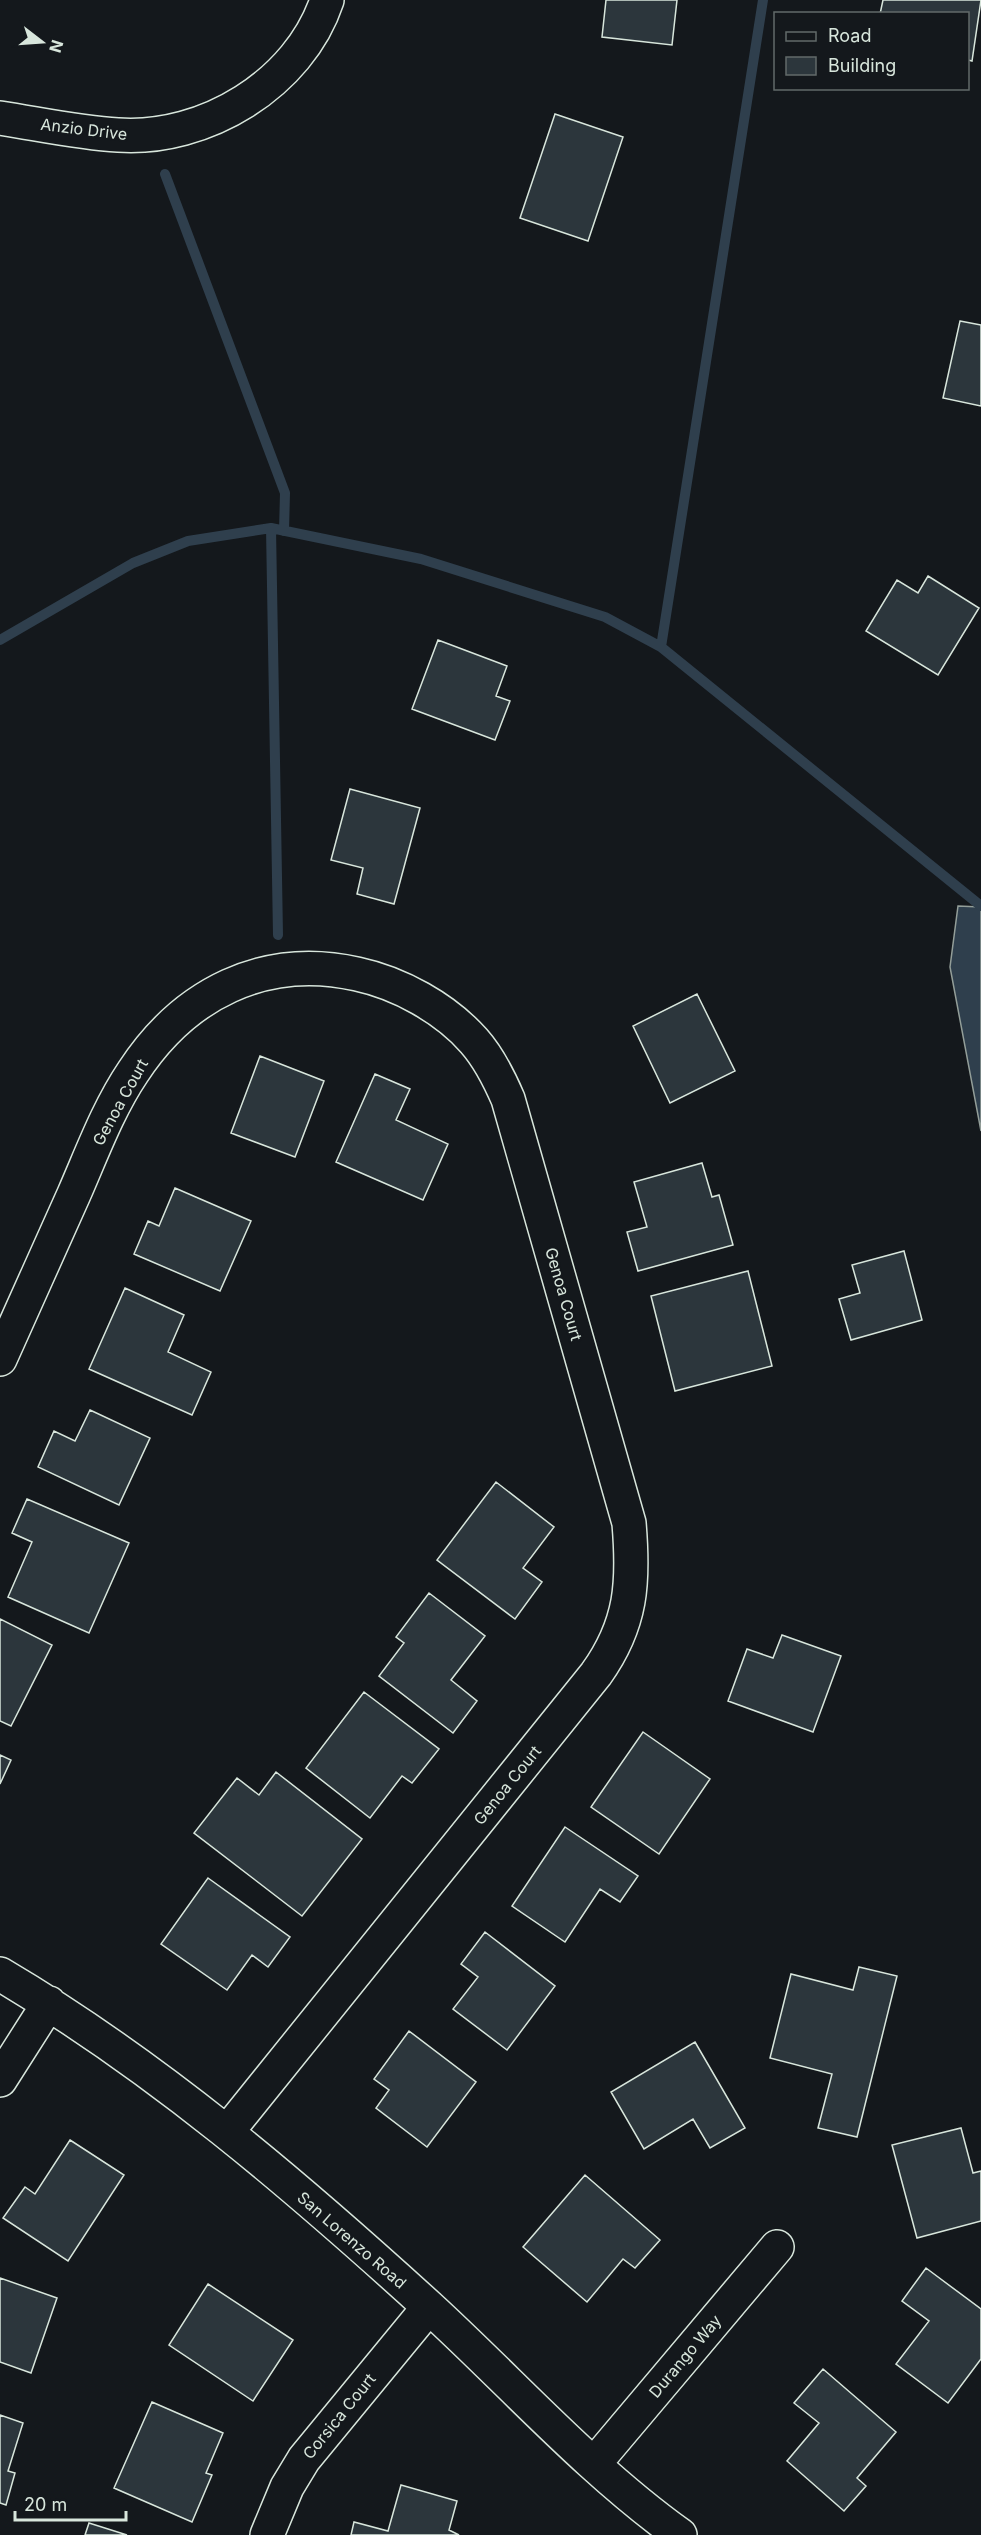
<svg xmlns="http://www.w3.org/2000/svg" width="981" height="2535" font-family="Inter,sans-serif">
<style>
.water{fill:#2f3f4d;stroke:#939e99;stroke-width:1.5}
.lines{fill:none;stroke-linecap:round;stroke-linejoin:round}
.stream{stroke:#2f3f4d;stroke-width:10}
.building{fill:#2c363c;stroke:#d8e6dc;stroke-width:1.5}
.minor-casing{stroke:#d8e6dc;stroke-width:36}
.minor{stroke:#14181c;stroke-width:33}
.labels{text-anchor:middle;stroke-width:4.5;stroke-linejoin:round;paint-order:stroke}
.street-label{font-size:16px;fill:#d8e6dc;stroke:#14181c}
</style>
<rect width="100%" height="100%" fill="#14181c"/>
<!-- water -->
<path class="water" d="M 958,906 L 981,907 L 981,1131 L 950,967 Z"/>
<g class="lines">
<!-- stream -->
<path class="stream" d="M 165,174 L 285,493 L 284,531
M 271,528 L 278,935
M 0,640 L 133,563 L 188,541 L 271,528 L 421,559 L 605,617 L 661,647 L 981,906
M 661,647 L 763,0"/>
</g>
<!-- building -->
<path class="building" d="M 606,0 L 677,0 L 672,45 L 602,37 Z
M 883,0 L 981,0 L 972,61 L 968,60 L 968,14 L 880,14 Z
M 555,114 L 623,137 L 588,241 L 520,218 Z
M 960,321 L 981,325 L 981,406 L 943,398 Z
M 928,576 L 979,608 L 938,675 L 866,631 L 897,580 L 918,593 Z
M 438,640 L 507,666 L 496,696 L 510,701 L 495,740 L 412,709 Z
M 350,789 L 420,808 L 394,904 L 357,894 L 363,868 L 331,860 Z
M 697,994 L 735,1071 L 670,1103 L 633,1026 Z
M 260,1056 L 324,1081 L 295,1157 L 231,1133 Z
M 375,1074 L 410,1089 L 396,1120 L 448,1144 L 423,1200 L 336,1162 Z
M 702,1163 L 712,1197 L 719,1195 L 733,1245 L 638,1271 L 627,1232 L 647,1227 L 634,1182 Z
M 175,1188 L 251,1221 L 220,1291 L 134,1254 L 148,1221 L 159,1226 Z
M 904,1251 L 922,1320 L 851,1340 L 839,1299 L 860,1293 L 852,1265 Z
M 748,1271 L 772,1366 L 675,1391 L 651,1296 Z
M 125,1288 L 184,1315 L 168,1352 L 211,1372 L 192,1415 L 89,1369 Z
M 90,1410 L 150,1438 L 119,1505 L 38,1467 L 54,1431 L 75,1441 Z
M 496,1482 L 554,1527 L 523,1568 L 542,1582 L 515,1619 L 437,1560 Z
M 27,1499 L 129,1543 L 89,1633 L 8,1597 L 32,1542 L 12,1533 Z
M 429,1593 L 485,1636 L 451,1680 L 477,1701 L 453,1733 L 379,1676 L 404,1643 L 396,1637 Z
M 0,1619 L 52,1645 L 11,1726 L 0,1721 Z
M 782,1635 L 841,1656 L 813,1732 L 728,1701 L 747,1649 L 773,1658 Z
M 364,1692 L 439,1749 L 412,1783 L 402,1776 L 370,1818 L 306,1768 Z
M 643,1732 L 710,1779 L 659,1854 L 591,1807 Z
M 0,1755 L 11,1760 L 0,1784 Z
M 276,1772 L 362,1839 L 302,1916 L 194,1833 L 237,1778 L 259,1795 Z
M 565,1827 L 638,1876 L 620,1902 L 600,1889 L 565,1942 L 512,1906 Z
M 208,1878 L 290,1937 L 268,1967 L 252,1955 L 227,1990 L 161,1944 Z
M 485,1932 L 555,1986 L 507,2050 L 453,2009 L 478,1977 L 461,1964 Z
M 859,1967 L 897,1976 L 857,2137 L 818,2128 L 832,2074 L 770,2058 L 791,1974 L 853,1990 Z
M 409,2031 L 476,2082 L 427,2147 L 376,2108 L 389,2090 L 374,2079 Z
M 695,2042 L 745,2128 L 710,2148 L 693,2119 L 644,2149 L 611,2092 Z
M 961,2128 L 973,2173 L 981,2171 L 981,2221 L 917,2238 L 892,2145 Z
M 70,2140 L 124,2175 L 68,2261 L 3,2218 L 25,2187 L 35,2194 Z
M 585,2175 L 660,2240 L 635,2268 L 623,2259 L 587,2302 L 523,2247 Z
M 926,2268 L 981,2309 L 981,2359 L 948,2403 L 896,2364 L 929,2321 L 902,2301 Z
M 0,2278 L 57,2298 L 31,2373 L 0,2362 Z
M 208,2284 L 293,2340 L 253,2401 L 169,2345 Z
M 823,2369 L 896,2432 L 857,2478 L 866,2486 L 844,2511 L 787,2461 L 819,2423 L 794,2403 Z
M 152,2402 L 223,2433 L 206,2473 L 212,2475 L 192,2522 L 114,2488 Z
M 0,2415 L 23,2423 L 8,2471 L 15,2473 L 6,2505 L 0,2503 Z
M 401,2485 L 457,2501 L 449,2530 L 459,2535 L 351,2535 L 354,2522 L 388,2531 Z
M 89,2523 L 127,2535 L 85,2535 Z"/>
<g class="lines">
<!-- minor casing -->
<g class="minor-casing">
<path id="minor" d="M 0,118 C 39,124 79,133 118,135 C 205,141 299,84 327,0
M 0,1359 C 25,1304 49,1249 74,1194 C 92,1153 108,1109 133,1072 C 184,994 264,953 357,974 C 399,983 445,1008 474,1041 C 489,1058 499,1078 508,1099 L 629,1523 C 634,1582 632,1624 596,1674 L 227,2132
M 0,1974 C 156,2066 295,2185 429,2307 C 512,2383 588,2469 680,2535
M 0,2080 L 49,2003
M 594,2464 L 777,2247
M 267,2535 L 287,2487 L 304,2459 L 429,2307"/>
</g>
<!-- minor -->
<use href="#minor" class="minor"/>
</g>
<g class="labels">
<!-- street labels -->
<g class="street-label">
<text transform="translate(84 129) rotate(7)" y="6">Anzio Drive</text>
<text transform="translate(120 1102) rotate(-61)" y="6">Genoa Court</text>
<text transform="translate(564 1294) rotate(74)" y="6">Genoa Court</text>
<text transform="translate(507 1785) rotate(-51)" y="6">Genoa Court</text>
<text transform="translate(352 2240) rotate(41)" y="6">San Lorenzo Road</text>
<text transform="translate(685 2356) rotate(-50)" y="6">Durango Way</text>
<text transform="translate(339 2416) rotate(-51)" y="6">Corsica Court</text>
</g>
</g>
<!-- legend -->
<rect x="774" y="12" width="195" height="78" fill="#14181c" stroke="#626a69" stroke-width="1.5"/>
<rect x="786" y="32" width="30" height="9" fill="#14181c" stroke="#626a69" stroke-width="1.5"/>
<text x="828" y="42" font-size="18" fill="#d8e6dc">Road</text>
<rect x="786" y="57" width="30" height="18" fill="#2c363c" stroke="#626a69" stroke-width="1.5"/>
<text x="828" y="72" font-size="18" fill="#d8e6dc">Building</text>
<!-- north arrow -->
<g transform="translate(42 42) rotate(107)" stroke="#14181c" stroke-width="4.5" paint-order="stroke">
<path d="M0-4.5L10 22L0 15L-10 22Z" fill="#d8e6dc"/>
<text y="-9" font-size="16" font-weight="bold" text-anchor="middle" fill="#d8e6dc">N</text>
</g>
<!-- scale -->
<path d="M15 2511v9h111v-9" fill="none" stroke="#d8e6dc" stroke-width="3"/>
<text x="24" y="2511" font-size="18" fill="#d8e6dc" stroke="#14181c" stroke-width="4.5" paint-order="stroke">20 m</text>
</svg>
